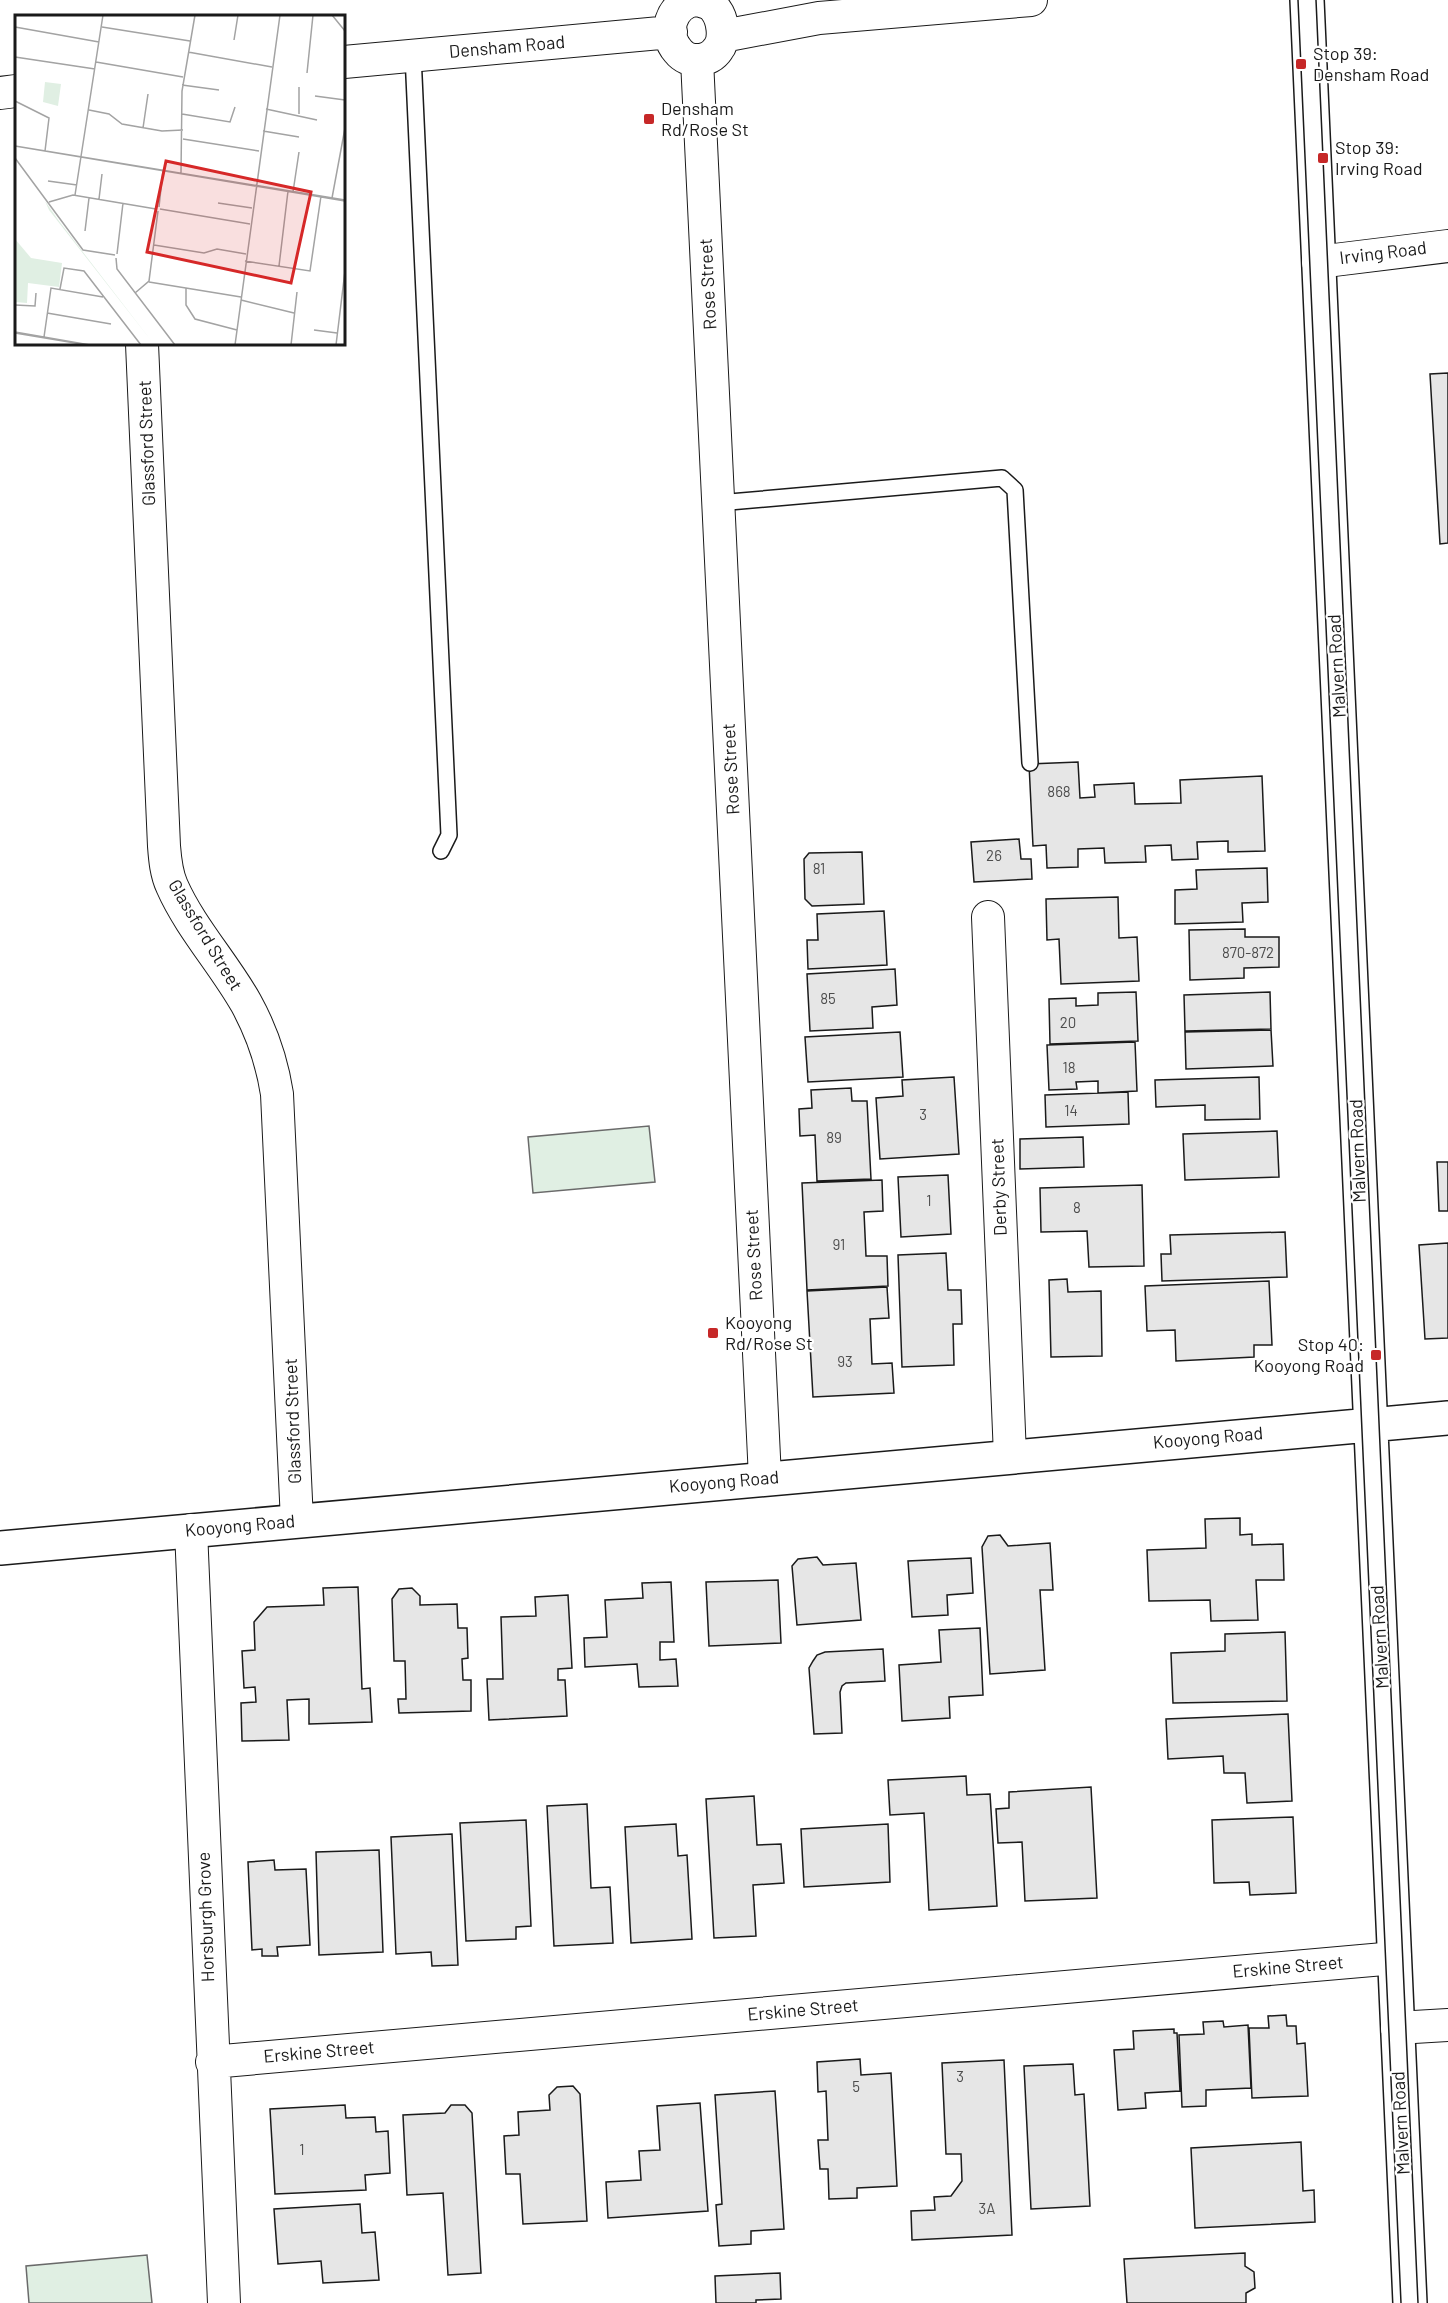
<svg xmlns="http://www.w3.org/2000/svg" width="1448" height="2303" font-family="Barlow,sans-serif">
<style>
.green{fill:#e0efe3;stroke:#6a6a6a;stroke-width:1.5}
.building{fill:#e6e6e6;stroke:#1a1a1a;stroke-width:1.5}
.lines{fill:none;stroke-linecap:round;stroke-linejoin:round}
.lane-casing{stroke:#1a1a1a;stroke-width:18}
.street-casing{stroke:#1a1a1a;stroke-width:34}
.secondary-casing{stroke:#1a1a1a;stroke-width:36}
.lane{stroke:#fff;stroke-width:15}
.street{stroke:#fff;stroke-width:32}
.secondary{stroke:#fff;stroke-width:33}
.tram{stroke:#1a1a1a;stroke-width:1.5}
.poi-dot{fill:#c62828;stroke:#fff;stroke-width:2}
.labels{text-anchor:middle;stroke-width:4.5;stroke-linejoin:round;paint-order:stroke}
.number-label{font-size:15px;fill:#4d4d4d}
.street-label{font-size:18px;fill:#1a1a1a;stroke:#fff}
.poi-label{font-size:18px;fill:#1a1a1a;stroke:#fff;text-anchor:start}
.inset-road{fill:none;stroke:#a3a3a3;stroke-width:1.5}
.view{fill:#d62828;fill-opacity:0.15;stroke:#d62828;stroke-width:3}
.inset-edge{fill:none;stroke:#1a1a1a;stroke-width:3}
</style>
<rect width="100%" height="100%" fill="#fff"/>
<!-- green -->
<path class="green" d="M 649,1126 L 655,1182 L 533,1193 L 528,1137 Z
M 147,2255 L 152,2303 L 29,2303 L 26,2266 Z"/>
<!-- building -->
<path class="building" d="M 1448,373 L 1448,543 L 1440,544 L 1430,374 Z
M 1078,762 L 1080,798 L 1095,797 L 1094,785 L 1134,783 L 1135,804 L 1181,803 L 1180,780 L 1262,776 L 1265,851 L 1228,852 L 1228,841 L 1197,842 L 1198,859 L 1172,860 L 1171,845 L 1145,846 L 1146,862 L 1105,863 L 1104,848 L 1078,849 L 1078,867 L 1047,868 L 1046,845 L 1033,846 L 1029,764 Z
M 1019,839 L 1021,859 L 1031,859 L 1032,879 L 974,882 L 971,842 Z
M 862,852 L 864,904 L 812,906 L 805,899 L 804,859 L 809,853 Z
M 1267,868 L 1268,902 L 1242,903 L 1243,922 L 1175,924 L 1175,890 L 1197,889 L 1196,870 Z
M 1118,897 L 1119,938 L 1137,937 L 1139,981 L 1061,984 L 1059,939 L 1047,940 L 1046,899 Z
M 884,911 L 887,965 L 808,969 L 807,940 L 818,940 L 817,914 Z
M 1245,929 L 1245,937 L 1279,937 L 1279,967 L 1244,968 L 1244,978 L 1190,980 L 1189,930 Z
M 895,969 L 897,1005 L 872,1007 L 873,1028 L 810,1031 L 807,974 Z
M 1136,992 L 1138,1041 L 1050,1044 L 1049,999 L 1076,998 L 1076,1006 L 1098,1005 L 1098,993 Z
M 1270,992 L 1271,1029 L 1185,1031 L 1184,995 Z
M 1271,1030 L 1273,1066 L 1186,1069 L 1185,1032 Z
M 900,1032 L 903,1077 L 808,1082 L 805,1037 Z
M 1135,1042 L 1137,1091 L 1098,1093 L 1098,1081 L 1076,1082 L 1077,1089 L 1049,1090 L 1047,1045 Z
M 954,1077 L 959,1154 L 880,1159 L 876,1098 L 903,1096 L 902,1080 Z
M 1259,1077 L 1260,1119 L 1205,1120 L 1205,1105 L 1156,1107 L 1155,1080 Z
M 851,1088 L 852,1101 L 867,1101 L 871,1179 L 817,1181 L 815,1135 L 800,1136 L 799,1109 L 812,1108 L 811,1090 Z
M 1128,1092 L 1129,1124 L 1046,1127 L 1045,1095 Z
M 1277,1131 L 1279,1177 L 1185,1180 L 1183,1134 Z
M 1083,1137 L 1084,1167 L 1020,1169 L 1020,1139 Z
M 1437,1162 L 1448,1162 L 1448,1211 L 1439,1211 Z
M 948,1175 L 951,1234 L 901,1237 L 898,1177 Z
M 882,1180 L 883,1211 L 864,1212 L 866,1256 L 887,1256 L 888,1286 L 807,1290 L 802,1183 Z
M 1142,1185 L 1144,1266 L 1089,1267 L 1087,1231 L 1041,1232 L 1040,1188 Z
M 1285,1232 L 1287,1277 L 1162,1281 L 1161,1254 L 1171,1254 L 1170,1235 Z
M 1448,1243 L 1448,1338 L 1425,1339 L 1419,1245 Z
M 946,1253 L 948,1290 L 961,1290 L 962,1324 L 953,1324 L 954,1365 L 902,1367 L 898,1255 Z
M 1067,1279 L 1068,1292 L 1101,1291 L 1102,1356 L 1051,1357 L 1049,1280 Z
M 1269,1281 L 1272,1345 L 1254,1345 L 1254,1357 L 1176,1361 L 1175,1330 L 1147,1331 L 1145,1286 Z
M 887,1287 L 889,1318 L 870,1319 L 872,1364 L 892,1363 L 894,1393 L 813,1397 L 807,1291 Z
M 1240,1518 L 1240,1535 L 1252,1534 L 1252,1545 L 1283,1544 L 1284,1580 L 1256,1580 L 1258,1620 L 1211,1621 L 1210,1600 L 1149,1601 L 1147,1550 L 1206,1548 L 1205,1519 Z
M 1000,1535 L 1008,1546 L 1050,1543 L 1053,1590 L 1040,1590 L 1045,1670 L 990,1674 L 982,1547 L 988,1536 Z
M 817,1557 L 823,1565 L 856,1563 L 861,1620 L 797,1625 L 792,1566 L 798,1559 Z
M 971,1558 L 973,1593 L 947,1595 L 948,1615 L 912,1617 L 908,1561 Z
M 778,1580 L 781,1643 L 709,1646 L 706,1582 Z
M 671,1582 L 674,1642 L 660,1642 L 660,1660 L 676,1659 L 678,1686 L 639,1687 L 637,1664 L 585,1667 L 584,1638 L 607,1637 L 605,1600 L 643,1598 L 642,1583 Z
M 358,1587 L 362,1689 L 370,1688 L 372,1722 L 309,1724 L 309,1699 L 287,1700 L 289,1740 L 242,1741 L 241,1703 L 256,1702 L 255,1687 L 244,1688 L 242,1651 L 255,1650 L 254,1622 L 267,1607 L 324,1605 L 323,1588 Z
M 412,1588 L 420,1596 L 420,1605 L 457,1604 L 458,1628 L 467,1628 L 468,1658 L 462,1659 L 463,1680 L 471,1680 L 471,1711 L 399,1713 L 398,1699 L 406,1699 L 405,1661 L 394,1661 L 392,1599 L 399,1589 Z
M 568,1595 L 572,1668 L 558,1669 L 558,1680 L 565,1680 L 567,1716 L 489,1720 L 487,1679 L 503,1679 L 501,1617 L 536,1616 L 535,1597 Z
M 980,1628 L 983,1695 L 949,1697 L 950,1718 L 902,1721 L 899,1665 L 941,1662 L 939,1630 Z
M 1285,1632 L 1287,1701 L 1173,1703 L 1171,1653 L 1225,1651 L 1225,1634 Z
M 883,1649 L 885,1681 L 846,1683 L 842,1686 L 840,1692 L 842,1733 L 814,1734 L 809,1668 L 813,1661 L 817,1655 L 825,1652 Z
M 1288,1714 L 1292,1801 L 1247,1803 L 1245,1773 L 1224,1773 L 1223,1756 L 1168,1759 L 1166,1719 Z
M 966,1776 L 967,1795 L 990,1794 L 997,1906 L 929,1910 L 924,1813 L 890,1815 L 888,1780 Z
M 1091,1787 L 1097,1898 L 1025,1901 L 1022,1842 L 998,1843 L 996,1809 L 1009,1808 L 1009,1792 Z
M 754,1796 L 757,1845 L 781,1844 L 784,1883 L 753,1885 L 756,1936 L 714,1938 L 706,1799 Z
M 587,1804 L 591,1888 L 610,1887 L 613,1943 L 554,1946 L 547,1806 Z
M 1293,1817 L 1296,1893 L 1250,1895 L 1249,1882 L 1214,1883 L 1212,1820 Z
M 526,1820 L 531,1926 L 516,1927 L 516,1939 L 466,1941 L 460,1823 Z
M 676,1824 L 678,1856 L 687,1855 L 692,1939 L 631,1943 L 625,1827 Z
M 888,1824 L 890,1882 L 804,1887 L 801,1829 Z
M 452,1834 L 458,1965 L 432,1966 L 431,1952 L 396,1954 L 391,1837 Z
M 379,1850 L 383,1952 L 319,1955 L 316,1852 Z
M 274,1860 L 275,1870 L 306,1869 L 310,1945 L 277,1947 L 278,1956 L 262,1956 L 262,1949 L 252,1950 L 248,1862 Z
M 1286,2015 L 1287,2026 L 1296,2026 L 1297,2044 L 1305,2043 L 1308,2096 L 1252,2098 L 1249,2028 L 1269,2028 L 1268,2016 Z
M 1223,2021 L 1224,2027 L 1248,2025 L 1251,2088 L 1206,2090 L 1206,2106 L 1182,2107 L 1179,2035 L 1204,2034 L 1203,2022 Z
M 1174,2029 L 1174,2033 L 1177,2033 L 1180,2091 L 1145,2093 L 1146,2108 L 1118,2110 L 1114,2050 L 1134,2049 L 1133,2031 Z
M 860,2059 L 861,2075 L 891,2073 L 897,2186 L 857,2188 L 857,2198 L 829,2199 L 828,2169 L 820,2169 L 818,2140 L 828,2140 L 826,2091 L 818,2092 L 817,2062 Z
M 1004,2060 L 1012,2235 L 912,2240 L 911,2211 L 935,2210 L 934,2197 L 951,2196 L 962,2181 L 961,2154 L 946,2154 L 942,2063 Z
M 1073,2064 L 1075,2095 L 1084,2094 L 1090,2206 L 1031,2209 L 1024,2066 Z
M 573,2086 L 580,2094 L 587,2221 L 523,2224 L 520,2174 L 506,2174 L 504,2136 L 519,2135 L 518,2112 L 550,2110 L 549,2095 L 557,2087 Z
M 775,2091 L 784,2229 L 751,2231 L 751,2244 L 719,2246 L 716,2205 L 722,2204 L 715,2095 Z
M 700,2103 L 708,2211 L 608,2218 L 606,2182 L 641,2180 L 639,2151 L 660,2150 L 657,2106 Z
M 345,2105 L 346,2118 L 375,2117 L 376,2132 L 388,2131 L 390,2173 L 365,2175 L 366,2190 L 275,2194 L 270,2109 Z
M 451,2105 L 465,2105 L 472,2113 L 481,2273 L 448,2275 L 443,2193 L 407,2195 L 403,2115 L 445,2113 Z
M 1301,2142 L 1303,2191 L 1314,2190 L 1315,2222 L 1195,2228 L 1191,2148 Z
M 360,2204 L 362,2233 L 375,2232 L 379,2280 L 323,2283 L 321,2261 L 278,2264 L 274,2209 Z
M 1245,2253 L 1245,2266 L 1254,2272 L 1255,2288 L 1246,2293 L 1246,2303 L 1127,2303 L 1124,2259 Z
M 780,2273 L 781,2299 L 756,2300 L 756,2303 L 716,2303 L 715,2276 Z"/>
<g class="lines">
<!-- lane casing -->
<g class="lane-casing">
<path id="lane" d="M 413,55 L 449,835 L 441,851
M 718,503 L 1002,478 L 1015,490 L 1030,763"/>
</g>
<!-- street casing -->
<g class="street-casing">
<path id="street" d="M 694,0 C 671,5 662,33 678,51 C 688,64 709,63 718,49 C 726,39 723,19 715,9 C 711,3 702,1 695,0
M 723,36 L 819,18 L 1031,0
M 697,60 L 765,1478
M 344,62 L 671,32
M 0,93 L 16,91
M 1318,262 L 1448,246
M 142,344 L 164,846 C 165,859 166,873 172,886 C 190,927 224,964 246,1003 C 262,1032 272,1062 277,1094 L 297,1521
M 988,917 L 1010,1456
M 191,1530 L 224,2303
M 1397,2028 L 1448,2025
M 212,2062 L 1395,1958"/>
</g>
<!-- secondary casing -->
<g class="secondary-casing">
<path id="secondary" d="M 1307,0 L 1410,2303
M 0,1548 L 1448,1418"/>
</g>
<!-- lane -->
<use href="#lane" class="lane"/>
<!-- street -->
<use href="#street" class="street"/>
<!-- secondary -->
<use href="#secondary" class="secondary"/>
<!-- tram -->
<path class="tram" d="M 1298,0 L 1401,2303
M 1316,0 L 1418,2303"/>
</g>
<!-- markers -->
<g class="poi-dot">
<rect x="1295" y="58" width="12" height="12" rx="3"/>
<rect x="643" y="113" width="12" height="12" rx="3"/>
<rect x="1317" y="152" width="12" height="12" rx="3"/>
<rect x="707" y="1327" width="12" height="12" rx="3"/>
<rect x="1370" y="1349" width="12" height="12" rx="3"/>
</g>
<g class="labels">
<!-- number labels -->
<g class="number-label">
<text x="1059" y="797">868</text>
<text x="994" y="861">26</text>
<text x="819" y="874">81</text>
<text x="1248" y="958">870-872</text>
<text x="828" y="1004">85</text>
<text x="1068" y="1028">20</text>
<text x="1069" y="1073">18</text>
<text x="1071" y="1116">14</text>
<text x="923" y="1120">3</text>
<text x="834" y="1143">89</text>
<text x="929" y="1206">1</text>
<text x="1077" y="1213">8</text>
<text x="839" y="1250">91</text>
<text x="845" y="1367">93</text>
<text x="960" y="2082">3</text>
<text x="856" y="2092">5</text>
<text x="302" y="2155">1</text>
<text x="987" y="2214">3A</text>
</g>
<!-- street labels -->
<g class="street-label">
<text transform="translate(507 47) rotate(-5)" y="6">Densham Road</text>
<text transform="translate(1383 253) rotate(-7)" y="6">Irving Road</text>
<text transform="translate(708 284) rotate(-93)" y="6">Rose Street</text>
<text transform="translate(147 443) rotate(-92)" y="6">Glassford Street</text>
<text transform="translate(1337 666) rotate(-93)" y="6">Malvern Road</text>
<text transform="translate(731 769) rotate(-93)" y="6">Rose Street</text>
<text transform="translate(205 935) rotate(59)" y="6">Glassford Street</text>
<text transform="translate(1358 1151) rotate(-92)" y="6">Malvern Road</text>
<text transform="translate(999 1187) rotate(-92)" y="6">Derby Street</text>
<text transform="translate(754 1255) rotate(-93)" y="6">Rose Street</text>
<text transform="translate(293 1421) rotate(-92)" y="6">Glassford Street</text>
<text transform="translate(1208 1438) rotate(-5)" y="6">Kooyong Road</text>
<text transform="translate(724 1482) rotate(-5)" y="6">Kooyong Road</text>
<text transform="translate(240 1526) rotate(-5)" y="6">Kooyong Road</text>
<text transform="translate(1380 1637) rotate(-93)" y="6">Malvern Road</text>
<text transform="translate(206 1917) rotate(-92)" y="6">Horsburgh Grove</text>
<text transform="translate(1288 1967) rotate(-5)" y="6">Erskine Street</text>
<text transform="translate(803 2010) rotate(-5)" y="6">Erskine Street</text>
<text transform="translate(319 2052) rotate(-5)" y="6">Erskine Street</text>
<text transform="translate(1401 2123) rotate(-93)" y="6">Malvern Road</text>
</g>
<!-- poi labels -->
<g class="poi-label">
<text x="1313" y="60">Stop 39:<tspan x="1313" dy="21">Densham Road</tspan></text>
<text x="661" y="115">Densham<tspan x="661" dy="21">Rd/Rose St</tspan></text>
<text x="1335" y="154">Stop 39:<tspan x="1335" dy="21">Irving Road</tspan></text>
<text x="725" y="1329">Kooyong<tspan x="725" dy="21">Rd/Rose St</tspan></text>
<text x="1364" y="1351" text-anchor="end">Stop 40:<tspan x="1364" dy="21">Kooyong Road</tspan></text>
</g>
</g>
<!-- overview -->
<g transform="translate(15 15)">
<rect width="330" height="330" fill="#fff"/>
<path d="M 30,67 L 46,69 L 43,91 L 28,87 ZM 30,186 L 44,206 L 138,328 L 34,195 ZM 0,224 L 16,243 L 47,248 L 44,272 L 13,268 L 12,288 L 0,287 Z" fill="#e0efe3"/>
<path class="inset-road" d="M 317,0 L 330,16M 0,12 L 84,27M 87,12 L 175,26M 219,25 L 223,0M 173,37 L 257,52M 0,42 L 80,54M 81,47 L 168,62M 292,58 L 298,0M 167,70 L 204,75M 284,72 L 284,99M 300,81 L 330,85M 0,86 L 34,103 L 30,136M 251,94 L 302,105M 74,95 L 94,99 L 107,109 L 147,116 L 168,115M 167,99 L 215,107 L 220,92M 128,113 L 133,79M 248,116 L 284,122M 168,124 L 244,136M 0,131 L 330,185M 0,131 L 330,186M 0,143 L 68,235 L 100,240M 166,158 L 167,76 L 180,0M 33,166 L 62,170M 278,177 L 284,137M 60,180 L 88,0M 317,183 L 330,113M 84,184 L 87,159M 34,187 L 58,180 L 141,194M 203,188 L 237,193M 144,192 L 148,155M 145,194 L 235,209M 70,216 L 74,183M 139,230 L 189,238 L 202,234 L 231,239M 102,239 L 108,188M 101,243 L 102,254 L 160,330M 230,246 L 295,256 L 306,181M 264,251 L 273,176M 134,267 L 226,282M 171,273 L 171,290 L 180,304 L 222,315M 45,274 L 49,253 L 69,256 L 126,330M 120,278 L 134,266 L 143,196M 226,285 L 279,298M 0,290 L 20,291 L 21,278M 32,298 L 96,309M 299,315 L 322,318M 0,317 L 75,330M 0,318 L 72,330M 29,322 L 36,273 L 88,282M 220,330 L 265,0M 276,330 L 282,277M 321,330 L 330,256"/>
<path class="view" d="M 151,146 L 296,177 L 276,268 L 132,237 Z"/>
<rect width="330" height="330" class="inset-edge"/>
</g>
</svg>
